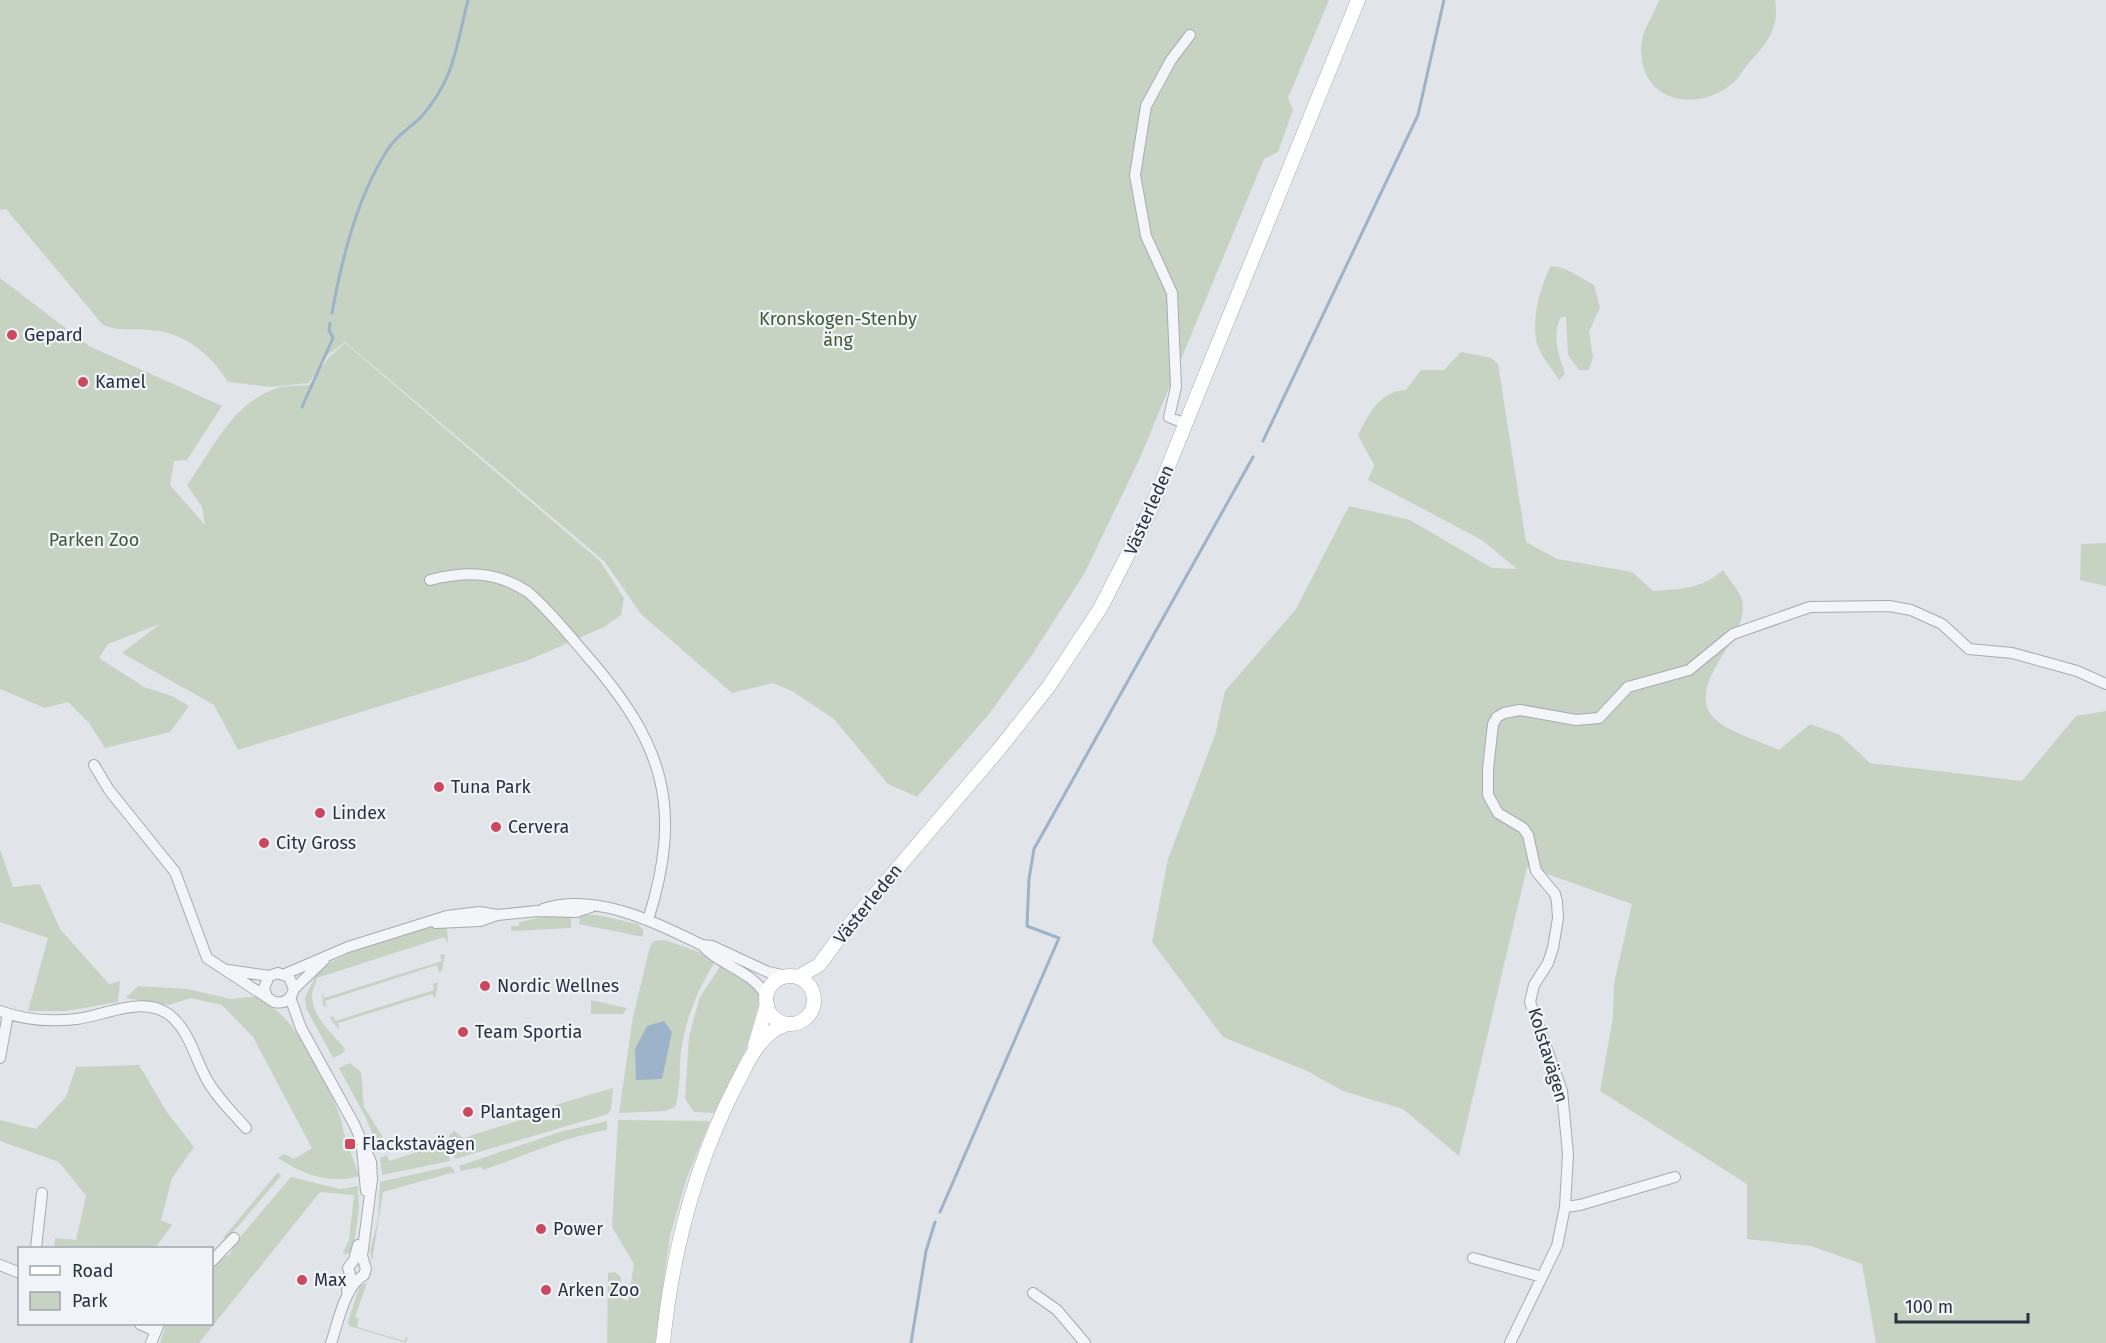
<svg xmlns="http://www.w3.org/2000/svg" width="2106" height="1343" font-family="'Fira Sans',sans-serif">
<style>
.green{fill:#c7d3c2}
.water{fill:#9cb3c9}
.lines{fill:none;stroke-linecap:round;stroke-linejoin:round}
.stream{stroke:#9cb3c9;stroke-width:3}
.minor-casing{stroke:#a6abb3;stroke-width:12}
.secondary-casing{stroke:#a6abb3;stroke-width:15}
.minor{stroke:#f3f5f8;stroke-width:10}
.secondary{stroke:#fff;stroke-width:14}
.poi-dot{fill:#cc485f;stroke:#f0f3f7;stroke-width:2}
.labels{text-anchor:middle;stroke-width:4.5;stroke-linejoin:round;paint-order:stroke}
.park-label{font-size:18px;fill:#3f5c37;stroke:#f0f3f7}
.poi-label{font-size:18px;fill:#293241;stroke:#f0f3f7;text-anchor:start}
.street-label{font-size:18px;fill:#293241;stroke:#f0f3f7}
</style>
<rect width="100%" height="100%" fill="#e1e4e9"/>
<!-- green -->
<path class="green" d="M 0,0 L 1329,0 L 1288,98 L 1293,110 L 1278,152 L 1264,159 L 1140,458 L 1084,574 L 1032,655 L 989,714 L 917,797 L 888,784 L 834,719 L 792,691 L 773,683 L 732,693 L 641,614 L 605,562 L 345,342 L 327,356 L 309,383 L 270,387 L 228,382 C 210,353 184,332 149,330 C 132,328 119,332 103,325 L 6,209 L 0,210 Z
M 1659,0 L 1775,0 C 1780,28 1766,45 1748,64 C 1743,69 1740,77 1734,82 C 1700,113 1642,104 1641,51 C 1640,33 1653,16 1659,0 Z
M 1551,266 C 1571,268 1576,276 1594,285 L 1600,307 L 1589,332 L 1593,357 L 1589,370 L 1579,370 L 1568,355 L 1566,317 L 1561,317 C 1551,337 1559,354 1565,374 L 1559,380 C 1552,369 1541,356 1537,344 C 1531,321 1540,286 1551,266 Z
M 0,278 L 89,346 L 222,406 L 187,460 L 174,461 L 170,485 L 205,525 L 202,507 L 187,485 C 214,448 231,404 277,388 C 286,385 299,386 309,385 L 328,358 L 345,343 L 600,561 L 624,598 L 621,615 L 604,627 L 529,660 L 238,750 L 214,705 L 122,653 L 160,624 L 108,644 L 99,658 L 144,687 L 172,696 L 189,706 L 170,732 L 105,748 L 89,723 L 68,702 L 45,708 L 0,689 Z
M 1461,352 L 1491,358 L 1498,364 L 1526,542 L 1557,559 L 1632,572 L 1653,591 C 1679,589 1703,589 1723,570 C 1729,579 1737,588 1741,597 C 1756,633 1683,682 1713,717 C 1725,731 1762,742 1779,750 L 1810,724 L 1840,735 L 1870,763 L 2022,781 L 2076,716 L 2106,711 L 2106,1343 L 1876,1343 L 1862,1264 L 1811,1246 L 1747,1239 L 1747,1184 L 1600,1091 L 1613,1017 L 1614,984 L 1632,904 L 1527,867 L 1459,1156 L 1403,1109 L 1343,1091 L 1307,1071 L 1223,1037 L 1152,942 L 1168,859 L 1215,735 L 1225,691 L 1296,609 L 1349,506 L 1410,520 L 1492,568 L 1517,569 L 1482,540 L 1368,480 L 1374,465 L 1358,435 C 1369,414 1379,391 1406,390 L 1421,370 L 1444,370 Z
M 2106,543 L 2106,586 L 2080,580 L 2081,544 Z
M 0,849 L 13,887 L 40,884 L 60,929 L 109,984 L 120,981 L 118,1002 L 66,1011 L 28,1011 L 48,938 L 0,922 Z
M 571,915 L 571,928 L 511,931 L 511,926 L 519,926 L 519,922 L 542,917 Z
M 597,915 L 638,924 L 643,930 L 643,937 L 579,924 L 580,915 Z
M 447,927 L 448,943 L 444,937 L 317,978 C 316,984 312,989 312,996 C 313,1019 332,1032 345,1049 L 343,1053 L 333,1058 L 306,1008 L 305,997 L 314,980 L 312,974 C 339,954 413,924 447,927 Z
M 665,940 L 699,952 L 714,963 C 697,992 686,1017 681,1051 C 679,1070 681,1088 675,1107 L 665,1111 L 619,1113 L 633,1017 L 650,946 L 654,941 Z
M 445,954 L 442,971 L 439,972 L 437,965 L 325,1001 L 327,1008 L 323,1005 L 322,992 L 324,998 L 442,961 L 440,955 Z
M 721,965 L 751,983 L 760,999 L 746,1049 L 714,1113 L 694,1112 L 685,1099 L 689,1037 L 699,999 Z
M 438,982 L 435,999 L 432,994 L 338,1023 L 339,1030 L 330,1018 L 333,1016 L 335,1021 L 434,990 L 433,984 Z
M 138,986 L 187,989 L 231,999 L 258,996 C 271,1006 286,1017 295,1031 C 307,1047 344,1113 343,1130 L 359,1176 C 329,1185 303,1174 278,1158 L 284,1154 L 294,1159 L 312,1148 L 253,1037 L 222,1005 L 191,998 L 168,1005 L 126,998 Z
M 591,1000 L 622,1007 L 627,1008 L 623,1014 L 591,1014 Z
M 350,1063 L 361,1072 L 364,1107 L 383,1137 L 382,1147 L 378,1148 L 366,1118 L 339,1068 Z
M 139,1065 L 167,1112 L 194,1147 L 172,1178 L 161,1220 L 172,1225 L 155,1248 L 54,1246 L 55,1238 L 76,1240 L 86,1196 L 59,1162 L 0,1141 L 0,1120 L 36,1129 L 66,1097 L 76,1067 Z
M 613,1088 L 611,1109 L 608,1114 L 455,1159 L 449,1138 L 449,1135 L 454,1131 L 463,1138 L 555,1109 L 555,1105 Z
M 618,1120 L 710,1121 L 686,1180 L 670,1236 L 655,1343 L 607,1343 L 608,1273 L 615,1272 L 621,1277 L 621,1298 L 628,1301 L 634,1264 L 612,1227 Z
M 607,1121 L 607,1130 C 563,1137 525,1156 483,1170 L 481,1167 L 461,1171 L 459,1166 L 563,1131 Z
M 446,1143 L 450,1161 L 382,1175 L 380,1158 L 387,1155 L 389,1161 Z
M 451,1166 L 455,1172 L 383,1192 L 372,1262 L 370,1251 L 378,1219 L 380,1182 Z
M 278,1172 L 281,1176 L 227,1239 L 223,1238 Z
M 291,1177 L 340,1189 L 358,1186 L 359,1209 L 353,1251 L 345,1255 L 343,1252 L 349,1240 L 354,1195 L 320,1192 L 199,1343 L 160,1343 L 166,1324 L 212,1324 L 212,1267 L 223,1257 L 230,1255 L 235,1243 Z
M 367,1283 L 355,1317 L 359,1319 L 357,1327 L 404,1341 L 406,1337 L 408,1338 L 406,1343 L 349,1326 L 348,1322 L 360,1285 Z"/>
<!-- water -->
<path class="water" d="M 664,1021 L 672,1032 L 662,1079 L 636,1080 L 635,1049 L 647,1026 Z"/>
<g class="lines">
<!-- stream -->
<path class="stream" d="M 332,313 C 342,258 357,197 388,149 C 396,136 410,128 421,117 C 455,79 456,46 468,0
M 302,407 L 333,338 L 329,330 L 330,323
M 1263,441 L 1418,115 L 1444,0
M 940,1212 L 1059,938 L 1027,926 L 1029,879 L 1034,849 L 1253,457
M 911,1343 L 926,1251 L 935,1222"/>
<!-- minor casing -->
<g class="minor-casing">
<path id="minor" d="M 1186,424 L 1169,417 L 1176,387 L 1172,293 L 1146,236 L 1135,175 L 1146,106 L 1171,60 L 1190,35
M 430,580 C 466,571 496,571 528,592 C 550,611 568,634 587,656 C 663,743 684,806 648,920
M 94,765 L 109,790 L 175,872 L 207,958 L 274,1002 C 285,1004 291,999 294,989 L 289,977 L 278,973 L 269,976 L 264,988 L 267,997
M 543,909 C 596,892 654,922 702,945 L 712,946 L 768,972 L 787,976
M 436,923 L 480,921 L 497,915
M 702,945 C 720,966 752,970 766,996
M 228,970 L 269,976
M 285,974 L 348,947 L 447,916 L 480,912 L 497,915 L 537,911 L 576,912 L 591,907
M 294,989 L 325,959
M 290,997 L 301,1028 L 354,1124 L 371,1162 L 372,1179 L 362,1256 L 366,1269 L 364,1275 C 345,1285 338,1323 331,1343
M 0,1011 C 24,1020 51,1022 77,1019 C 107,1015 147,993 173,1018 C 190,1034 195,1058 206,1078 C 216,1097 232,1112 246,1128
M 0,1058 L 8,1014
M 362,1147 L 366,1191
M 1565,1207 L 1580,1205 L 1675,1177
M 36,1248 L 42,1193
M 1473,1258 L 1542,1277
M 212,1261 L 234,1238
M 0,1265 L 20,1273
M 347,1291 L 350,1274 L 348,1268 L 354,1260 L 358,1245
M 1033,1293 L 1057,1310 L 1085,1343
M 140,1324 L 155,1331
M 151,1343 L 159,1324
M 1510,1343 L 1557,1246 L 1565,1207 L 1568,1154 L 1562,1091 L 1530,1002 L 1534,985 L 1548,963 L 1553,948 L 1558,918 L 1557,902 L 1555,894 L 1536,871 L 1528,835 L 1523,828 L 1498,813 L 1488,795 L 1488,769 L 1493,724 L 1497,717 L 1504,713 L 1520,710 L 1576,720 L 1599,718 L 1628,687 L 1689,670 L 1733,634 L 1810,607 L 1889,606 L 1911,610 L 1942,624 L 1969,649 L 2012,653 L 2077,671 L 2106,684"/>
</g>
<!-- secondary casing -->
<g class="secondary-casing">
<path id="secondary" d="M766 1000a24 24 0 1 1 48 0a24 24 0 1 1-48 0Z
M 798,977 L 819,965 L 844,931 L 1000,748 L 1049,686 L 1101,607 L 1150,511 L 1358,0
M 755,1045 L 767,1005
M 663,1343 C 672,1252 694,1167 736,1085 C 749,1061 759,1033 787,1024"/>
</g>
<!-- minor -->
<use href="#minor" class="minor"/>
<!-- secondary -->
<use href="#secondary" class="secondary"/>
</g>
<!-- markers -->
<g class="poi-dot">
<circle cx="12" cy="335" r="6"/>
<circle cx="83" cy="382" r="6"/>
<circle cx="439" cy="787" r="6"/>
<circle cx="320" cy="813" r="6"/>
<circle cx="496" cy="827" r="6"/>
<circle cx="264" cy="843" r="6"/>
<circle cx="485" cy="986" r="6"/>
<circle cx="463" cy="1032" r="6"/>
<circle cx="468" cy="1112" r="6"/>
<rect x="344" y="1138" width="12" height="12" rx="3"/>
<circle cx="541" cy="1229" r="6"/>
<circle cx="302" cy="1280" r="6"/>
<circle cx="546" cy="1290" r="6"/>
</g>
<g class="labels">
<!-- park labels -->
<g class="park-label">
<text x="838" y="325">Kronskogen-Stenby<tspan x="838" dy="21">äng</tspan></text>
<text x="94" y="546">Parken Zoo</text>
</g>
<!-- poi labels -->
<g class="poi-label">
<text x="24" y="341">Gepard</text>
<text x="95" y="388">Kamel</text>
<text x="451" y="793">Tuna Park</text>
<text x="332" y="819">Lindex</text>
<text x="508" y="833">Cervera</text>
<text x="276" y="849">City Gross</text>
<text x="497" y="992">Nordic Wellnes</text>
<text x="475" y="1038">Team Sportia</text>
<text x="480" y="1118">Plantagen</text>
<text x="362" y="1150">Flackstavägen</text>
<text x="553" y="1235">Power</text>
<text x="314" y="1286">Max</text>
<text x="558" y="1296">Arken Zoo</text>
</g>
<!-- street labels -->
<g class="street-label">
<text transform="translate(1149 510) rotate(-66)" y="6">Västerleden</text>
<text transform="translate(868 904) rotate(-51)" y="6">Västerleden</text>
<text transform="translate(1548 1055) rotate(73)" y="6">Kolstavägen</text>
</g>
</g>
<!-- legend -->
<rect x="18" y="1247" width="195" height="78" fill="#f0f3f7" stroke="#a0a6ae" stroke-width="1.5"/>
<rect x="30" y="1266" width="30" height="9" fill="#ffffff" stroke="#a0a6ae" stroke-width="1.5"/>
<text x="72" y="1277" font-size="18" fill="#293241">Road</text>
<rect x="30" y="1292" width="30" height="18" fill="#c7d3c2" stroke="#a0a6ae" stroke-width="1.5"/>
<text x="72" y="1307" font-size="18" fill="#293241">Park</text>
<!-- scale -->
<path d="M1896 1313v9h132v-9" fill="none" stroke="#293241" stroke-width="3"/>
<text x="1905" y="1313" font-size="18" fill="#293241" stroke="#f0f3f7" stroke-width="4.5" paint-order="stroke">100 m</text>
</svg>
